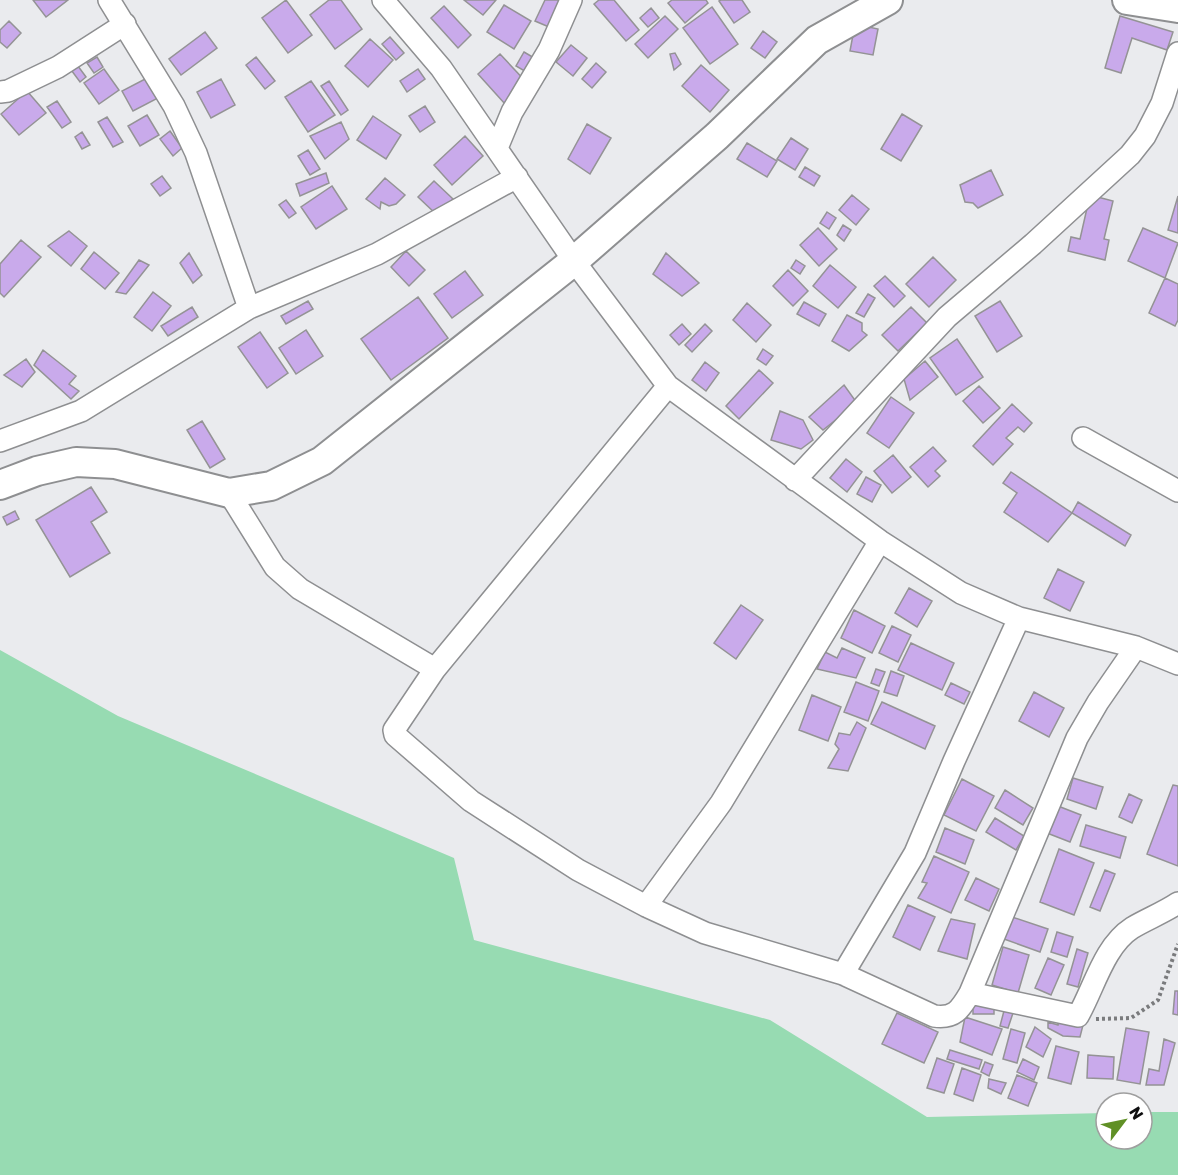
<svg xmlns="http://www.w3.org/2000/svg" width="1178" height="1175" font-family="Rubik,sans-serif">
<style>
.green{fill:#97dbb2}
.building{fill:#c9aaeb;stroke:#949395;stroke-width:1.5}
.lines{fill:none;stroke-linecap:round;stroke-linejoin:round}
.street-casing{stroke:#8e8f91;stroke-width:24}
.secondary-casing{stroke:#8e8f91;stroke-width:32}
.path{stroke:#7a7b7d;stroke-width:4;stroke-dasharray:3 3;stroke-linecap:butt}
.street{stroke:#fff;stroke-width:21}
.secondary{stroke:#fff;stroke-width:28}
</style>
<rect width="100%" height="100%" fill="#eaebee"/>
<!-- green -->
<path class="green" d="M 0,650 L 118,716 L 454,858 L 474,940 L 770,1020 L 927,1117 L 1106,1113 L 1106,1139 L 1142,1139 L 1142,1112 L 1178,1112 L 1178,1175 L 0,1175 Z"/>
<!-- building -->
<path class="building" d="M 33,0 L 68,0 L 46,17 Z
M 286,0 L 312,35 L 288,53 L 262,18 Z
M 329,0 L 341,0 L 362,29 L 335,49 L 310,15 Z
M 464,0 L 496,0 L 483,15 Z
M 545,0 L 563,0 L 549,27 L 535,21 Z
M 599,0 L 614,0 L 639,30 L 626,41 L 594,4 Z
M 672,0 L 706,0 L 708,3 L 685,23 L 668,3 Z
M 721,0 L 742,0 L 750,12 L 734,23 L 719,1 Z
M 504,5 L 531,21 L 514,49 L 487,32 Z
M 444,6 L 471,35 L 458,48 L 431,18 Z
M 712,7 L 738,44 L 710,64 L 683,28 Z
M 651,8 L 659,18 L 648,27 L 640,18 Z
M 665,16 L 678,29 L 648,58 L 635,44 Z
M 1120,16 L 1173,32 L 1167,50 L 1132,38 L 1121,73 L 1105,68 Z
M 9,21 L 21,33 L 7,48 L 0,42 L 0,30 Z
M 855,24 L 878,29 L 873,55 L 850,51 Z
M 763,31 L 777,42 L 765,58 L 751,48 Z
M 205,32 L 217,48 L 181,75 L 169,59 Z
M 390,37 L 404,53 L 396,60 L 382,44 Z
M 370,39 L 393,60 L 368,87 L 345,66 Z
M 571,45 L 587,58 L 573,76 L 556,62 Z
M 524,52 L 536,59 L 528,73 L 516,66 Z
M 675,53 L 681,64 L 674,70 L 670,54 Z
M 500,54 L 528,84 L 505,104 L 478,74 Z
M 97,57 L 103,67 L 94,73 L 87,63 Z
M 256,57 L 275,81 L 265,89 L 246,65 Z
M 75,62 L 86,77 L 80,82 L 69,67 Z
M 596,63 L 606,72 L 592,88 L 582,79 Z
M 701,65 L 729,90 L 710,112 L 682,86 Z
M 104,69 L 119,90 L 99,104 L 84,83 Z
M 418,69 L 425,79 L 407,92 L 400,81 Z
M 147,78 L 158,98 L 133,111 L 122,91 Z
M 221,79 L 235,105 L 211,118 L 197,92 Z
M 311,81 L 335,115 L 308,132 L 285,97 Z
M 329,81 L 348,110 L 341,115 L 321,86 Z
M 27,91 L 46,113 L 19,135 L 1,114 Z
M 57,101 L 71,122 L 62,128 L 47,107 Z
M 425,106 L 435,122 L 420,132 L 409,116 Z
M 902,114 L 922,126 L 901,161 L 881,149 Z
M 147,115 L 159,135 L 140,146 L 128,126 Z
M 373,116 L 401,135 L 386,159 L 357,140 Z
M 107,117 L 123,142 L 113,147 L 98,122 Z
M 341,122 L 349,139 L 325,159 L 310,136 Z
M 587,124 L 611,138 L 590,174 L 568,159 Z
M 170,131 L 182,148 L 173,156 L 160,139 Z
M 82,132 L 90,145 L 82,149 L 75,137 Z
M 465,136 L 483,156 L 452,185 L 434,165 Z
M 791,138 L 808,149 L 795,170 L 777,159 Z
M 747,143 L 777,161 L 767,177 L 737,159 Z
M 308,150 L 320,169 L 310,175 L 298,156 Z
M 805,167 L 820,176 L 814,186 L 799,177 Z
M 991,170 L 1003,195 L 978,208 L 973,203 L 965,202 L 960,185 Z
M 326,173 L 329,183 L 300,196 L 296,184 Z
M 162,176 L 171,188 L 160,196 L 151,184 Z
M 385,178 L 405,195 L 396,204 L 389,206 L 381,202 L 380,209 L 366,199 Z
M 434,181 L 453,199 L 437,215 L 418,197 Z
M 332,186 L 347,209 L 316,229 L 301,207 Z
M 852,195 L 869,209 L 856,225 L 839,210 Z
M 1090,195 L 1113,201 L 1104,239 L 1109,240 L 1105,260 L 1068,251 L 1071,237 L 1080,239 Z
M 1178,196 L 1178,233 L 1168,230 Z
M 286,200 L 296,213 L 289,218 L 279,205 Z
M 827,212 L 836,218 L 829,229 L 820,223 Z
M 843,225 L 851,230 L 844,241 L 837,235 Z
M 818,228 L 837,249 L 819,266 L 800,245 Z
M 1143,228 L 1178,243 L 1165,278 L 1128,261 Z
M 69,231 L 87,246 L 71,266 L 48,246 Z
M 21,240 L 41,257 L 4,297 L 0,293 L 0,264 Z
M 406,251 L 425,270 L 409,286 L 391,267 Z
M 94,252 L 119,273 L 105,289 L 81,269 Z
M 189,253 L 202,275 L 193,283 L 180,263 Z
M 666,253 L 699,283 L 682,296 L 653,274 Z
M 933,257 L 956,280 L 929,307 L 906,284 Z
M 139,260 L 149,265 L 126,294 L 116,292 Z
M 796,260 L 805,266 L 800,274 L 791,268 Z
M 830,265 L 856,287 L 838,308 L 813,286 Z
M 788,270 L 808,291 L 793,306 L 773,286 Z
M 465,271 L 483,295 L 452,318 L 434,294 Z
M 885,276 L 905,296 L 894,307 L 874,286 Z
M 1165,278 L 1178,284 L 1178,320 L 1175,326 L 1149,313 Z
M 153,292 L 171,306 L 152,331 L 134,317 Z
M 868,294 L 875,298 L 864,317 L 856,313 Z
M 418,297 L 448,338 L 391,380 L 361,339 Z
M 308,301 L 313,309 L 286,324 L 281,316 Z
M 1000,301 L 1022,336 L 997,352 L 975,316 Z
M 804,302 L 826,314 L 819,326 L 797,314 Z
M 747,303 L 771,325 L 756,342 L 733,320 Z
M 192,307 L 198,317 L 168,336 L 161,326 Z
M 911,307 L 927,323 L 898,351 L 882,335 Z
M 847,315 L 862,323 L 862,331 L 867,335 L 849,351 L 832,341 Z
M 682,324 L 691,334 L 679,345 L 670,335 Z
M 705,324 L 712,331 L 692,352 L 685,345 Z
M 306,330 L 323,356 L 296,374 L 279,348 Z
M 260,332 L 288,373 L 267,388 L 238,347 Z
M 957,339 L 983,377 L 956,395 L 930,358 Z
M 763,349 L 773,356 L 766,365 L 757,359 Z
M 43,350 L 76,376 L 69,384 L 79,391 L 71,399 L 34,365 Z
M 26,359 L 35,372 L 22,387 L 4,375 Z
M 925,361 L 938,377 L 910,400 L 904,379 Z
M 705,362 L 719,373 L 706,391 L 692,380 Z
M 759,370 L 773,383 L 739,419 L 726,406 Z
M 844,385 L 857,403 L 823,430 L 809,417 Z
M 979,386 L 1000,408 L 983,423 L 963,401 Z
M 891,397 L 914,413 L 889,448 L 867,433 Z
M 1012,404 L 1032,423 L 1024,432 L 1018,427 L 1006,438 L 1013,444 L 993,465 L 973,446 Z
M 780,411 L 803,420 L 813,440 L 801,449 L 771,440 Z
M 202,421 L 225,459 L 210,468 L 187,430 Z
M 933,447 L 946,461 L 935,471 L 940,476 L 928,487 L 910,467 Z
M 893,455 L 911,477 L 892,493 L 874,471 Z
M 846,459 L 862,472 L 847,492 L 830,478 Z
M 1011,472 L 1072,513 L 1048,542 L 1004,512 L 1017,493 L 1003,483 Z
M 866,477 L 881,485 L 872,502 L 857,494 Z
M 91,487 L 107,512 L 91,522 L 110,553 L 70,577 L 36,520 Z
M 1078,502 L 1131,535 L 1125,546 L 1072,513 Z
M 15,511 L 19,519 L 7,525 L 3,517 Z
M 1058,569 L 1084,582 L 1070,611 L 1044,598 Z
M 909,588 L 932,601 L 917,627 L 895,613 Z
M 741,605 L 763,620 L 736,659 L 714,643 Z
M 854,610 L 885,626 L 872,653 L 841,638 Z
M 892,626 L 911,635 L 898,662 L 879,653 Z
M 911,643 L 954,663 L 942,690 L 898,670 Z
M 842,648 L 865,658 L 856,678 L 817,669 L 825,652 L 837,658 Z
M 876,669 L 885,672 L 879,686 L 871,683 Z
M 891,671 L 904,676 L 897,696 L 884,692 Z
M 856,682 L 879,691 L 868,721 L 844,712 Z
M 951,683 L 970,692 L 964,704 L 945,695 Z
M 1034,692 L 1064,708 L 1049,737 L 1019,721 Z
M 812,695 L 841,707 L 828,741 L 799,730 Z
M 882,702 L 935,726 L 925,749 L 871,724 Z
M 857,722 L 866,728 L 848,771 L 828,768 L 839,749 L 835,744 L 839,733 L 850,735 Z
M 1073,778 L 1103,787 L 1096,809 L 1067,799 Z
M 962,779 L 994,796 L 976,831 L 944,815 Z
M 1173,785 L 1178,786 L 1178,866 L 1147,854 Z
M 1005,790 L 1033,808 L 1023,825 L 995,808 Z
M 1129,794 L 1142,800 L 1132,823 L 1119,817 Z
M 1058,806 L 1081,815 L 1070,842 L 1047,833 Z
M 995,818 L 1024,836 L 1016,850 L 986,832 Z
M 1086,825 L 1126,837 L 1120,858 L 1080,846 Z
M 945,828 L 974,840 L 965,864 L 936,852 Z
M 1059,849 L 1094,863 L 1074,915 L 1040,902 Z
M 934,856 L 969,872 L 951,913 L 918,898 L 927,883 L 922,882 Z
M 1105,870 L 1115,874 L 1100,911 L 1090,907 Z
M 976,878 L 999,889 L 989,911 L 965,900 Z
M 908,905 L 935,917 L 920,950 L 893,937 Z
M 1012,917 L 1048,929 L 1040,952 L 1004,939 Z
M 951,919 L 975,924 L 967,959 L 938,951 Z
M 1057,932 L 1073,937 L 1067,957 L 1051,952 Z
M 1003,947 L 1029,955 L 1018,993 L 992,985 Z
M 1077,949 L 1088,953 L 1078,987 L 1067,984 Z
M 1048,958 L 1064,965 L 1051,995 L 1035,988 Z
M 1175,991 L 1178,991 L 1178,1015 L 1173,1014 Z
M 973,1004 L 994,1004 L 994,1014 L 973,1014 Z
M 1005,1007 L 1014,1010 L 1008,1028 L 1000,1026 Z
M 897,1013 L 938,1032 L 924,1063 L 882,1044 Z
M 965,1017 L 1002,1029 L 992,1055 L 960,1042 Z
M 1059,1021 L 1083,1025 L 1080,1037 L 1063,1036 L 1048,1028 L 1048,1022 L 1058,1025 Z
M 1035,1027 L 1051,1039 L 1043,1057 L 1026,1047 Z
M 1126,1028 L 1149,1032 L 1140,1084 L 1117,1080 Z
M 1011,1029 L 1025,1033 L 1017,1063 L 1003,1059 Z
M 1164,1039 L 1175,1043 L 1164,1085 L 1146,1085 L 1149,1069 L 1159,1071 Z
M 1056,1046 L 1079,1052 L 1071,1084 L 1048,1078 Z
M 950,1050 L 982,1060 L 979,1069 L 947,1059 Z
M 1088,1055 L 1114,1057 L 1113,1079 L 1087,1078 Z
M 937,1058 L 954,1064 L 944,1093 L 927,1088 Z
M 1023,1059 L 1039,1067 L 1034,1080 L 1017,1072 Z
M 985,1062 L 993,1065 L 989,1076 L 981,1072 Z
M 962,1068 L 981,1075 L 973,1101 L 954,1094 Z
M 1017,1075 L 1037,1083 L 1028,1106 L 1008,1098 Z
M 989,1079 L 1006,1083 L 1001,1094 L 988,1088 Z"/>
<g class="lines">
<!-- street casing -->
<g class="street-casing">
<path id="street" d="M 109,0 L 174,106 L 196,153 L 249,308
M 383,0 L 441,68 L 574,261 L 668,386 L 880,541 L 961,593 L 1019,618 L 1136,647 L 1178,664
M 0,92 L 8,91 L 58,67 L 125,24
M 497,148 L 512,112 L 549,50 L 571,0
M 1083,438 L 1178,491
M 0,441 L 81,411 L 249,308 L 377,254 L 517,177
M 795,480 L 947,317 L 1033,244 L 1130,155 L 1145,136 L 1162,103 L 1178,53
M 229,493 L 275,567 L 300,589 L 435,669 L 668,386
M 435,669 L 394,730 L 395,735 L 471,801 L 578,870 L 646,906 L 705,933 L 843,974 L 934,1016 C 954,1019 960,1010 970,993 L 1077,738 L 1098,702 L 1136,647
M 646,906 L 721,803 L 880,541
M 843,974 L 915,853 L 954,761 L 1019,618
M 970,993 L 1078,1016 C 1094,988 1104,946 1132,928 C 1147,919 1163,913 1178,903"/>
</g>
<!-- secondary casing -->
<g class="secondary-casing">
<path id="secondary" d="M 1127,0 L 1178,8
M 0,485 L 37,471 L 76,462 L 115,464 L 229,493 L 271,486 L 322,461 L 574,261 L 717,136 L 817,40 L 888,0"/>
</g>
<!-- path -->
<path class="path" d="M 1096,1019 L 1131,1018 L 1158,1000 L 1178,944"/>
<!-- street -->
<use href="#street" class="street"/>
<!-- secondary -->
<use href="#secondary" class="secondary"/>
</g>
<!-- north arrow -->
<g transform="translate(1124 1121) rotate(58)"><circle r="28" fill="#ffffff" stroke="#9f9f9f" stroke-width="1.5"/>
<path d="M0-4.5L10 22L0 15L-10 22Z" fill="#609026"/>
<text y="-9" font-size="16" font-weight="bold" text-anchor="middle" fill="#0e0e0f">N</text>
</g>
</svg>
